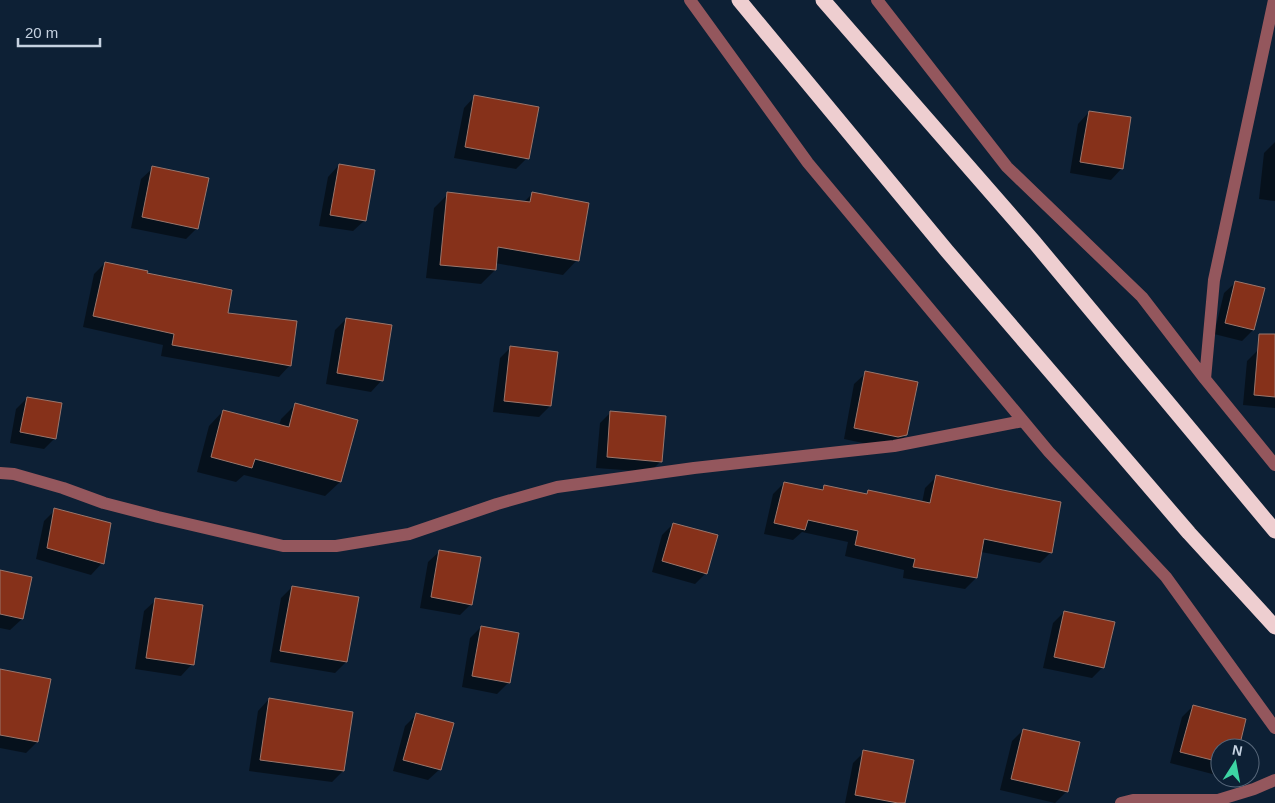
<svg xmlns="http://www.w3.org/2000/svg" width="1275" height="803" font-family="Helvetica,sans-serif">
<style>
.shadow{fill:#0007}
.building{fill:#86311a;stroke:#9a766c}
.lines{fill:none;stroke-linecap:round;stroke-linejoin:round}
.minor{stroke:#94575d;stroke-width:12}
.highway{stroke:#eeced0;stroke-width:15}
</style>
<rect width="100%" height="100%" fill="#0d2035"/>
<!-- shadow -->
<path class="shadow" d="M 475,96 L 527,158 L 516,169 L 454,158 L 464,108 Z
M 1089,112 L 1122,168 L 1111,180 L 1070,173 L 1078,124 Z
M 1275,142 L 1275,201 L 1259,199 L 1264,153 Z
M 339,165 L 365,220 L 353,231 L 319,226 L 328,177 Z
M 153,168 L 197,228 L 186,239 L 131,228 L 141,179 Z
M 448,194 L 524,202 L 532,194 L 577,260 L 563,275 L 495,263 L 495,270 L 481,284 L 426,278 L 434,208 Z
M 105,263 L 146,274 L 226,314 L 290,365 L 279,377 L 161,356 L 163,345 L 83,327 L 94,274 Z
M 1236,282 L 1253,330 L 1242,341 L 1214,334 L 1224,293 Z
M 346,319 L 382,380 L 371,392 L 326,384 L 335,330 Z
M 511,347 L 550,406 L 539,417 L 493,412 L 500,358 Z
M 1258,350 L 1275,352 L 1275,408 L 1243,405 L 1247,361 Z
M 866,373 L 906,435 L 895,446 L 886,448 L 844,439 L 854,384 Z
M 27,398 L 55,438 L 44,449 L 10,443 L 16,409 Z
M 296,404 L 340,482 L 325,496 L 244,475 L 236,482 L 197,472 L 209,426 L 223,411 L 279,426 L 281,419 Z
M 611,412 L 661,461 L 650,472 L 596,468 L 600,423 Z
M 936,477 L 1051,552 L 1040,563 L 981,552 L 976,578 L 965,589 L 903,578 L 904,570 L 845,556 L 848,542 L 802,532 L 793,540 L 764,534 L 773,494 L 784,483 L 820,491 L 824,486 L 865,495 L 869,491 L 922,503 L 925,488 Z
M 55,510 L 102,563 L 91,575 L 36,559 L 44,521 Z
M 673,524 L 706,573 L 695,584 L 652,572 L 662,535 Z
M 440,551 L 471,604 L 460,615 L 420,608 L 428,562 Z
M 0,572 L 30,578 L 22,619 L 10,630 L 0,628 Z
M 292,587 L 346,662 L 335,673 L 270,662 L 281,598 Z
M 156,600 L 192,664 L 181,676 L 135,669 L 144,611 Z
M 1064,612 L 1103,667 L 1092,678 L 1043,668 L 1053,623 Z
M 481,627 L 509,682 L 497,694 L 462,687 L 470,638 Z
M 0,670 L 37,742 L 26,753 L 0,748 Z
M 269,699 L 343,771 L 332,782 L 249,771 L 258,711 Z
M 1193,706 L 1237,748 L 1220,748 L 1220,776 L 1170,763 L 1182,717 Z
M 417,714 L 440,769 L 428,780 L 393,771 L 405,726 Z
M 1023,730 L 1067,791 L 1055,803 L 1000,790 L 1012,741 Z
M 864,752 L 904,803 L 845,803 L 853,763 Z"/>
<!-- building -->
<path class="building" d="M 474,95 L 539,107 L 529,159 L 465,147 Z
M 1089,111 L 1131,117 L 1123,169 L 1080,162 Z
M 339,164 L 375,170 L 366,221 L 330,215 Z
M 152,166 L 209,178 L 198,229 L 142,217 Z
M 447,192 L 530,202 L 532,192 L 589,203 L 579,261 L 498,247 L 496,270 L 440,265 Z
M 105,262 L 148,271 L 147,273 L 232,290 L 228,313 L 297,321 L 291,366 L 172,345 L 174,334 L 93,316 Z
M 1235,281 L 1265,288 L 1254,330 L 1225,323 Z
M 346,318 L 392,325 L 383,381 L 337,373 Z
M 1259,334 L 1275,334 L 1275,397 L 1254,395 Z
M 510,346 L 558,352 L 551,406 L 504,401 Z
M 865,371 L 918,382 L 907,435 L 898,437 L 854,428 Z
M 27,397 L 62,403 L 56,439 L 20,432 Z
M 295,403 L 358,420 L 341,482 L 255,459 L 252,468 L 211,457 L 223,410 L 289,427 Z
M 610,411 L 666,416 L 662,462 L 607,457 Z
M 936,475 L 998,489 L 1061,502 L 1052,553 L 984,539 L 977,578 L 913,567 L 915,559 L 855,545 L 858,531 L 808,520 L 805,530 L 774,523 L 784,482 L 823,490 L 824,485 L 867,494 L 868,490 L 930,503 Z
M 54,508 L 111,523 L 104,564 L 47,548 Z
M 673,523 L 718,535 L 707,574 L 662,561 Z
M 439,550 L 481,557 L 472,605 L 431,597 Z
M 0,570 L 32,577 L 23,619 L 0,614 Z
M 292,586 L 359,597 L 347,662 L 280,651 Z
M 155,598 L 203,605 L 194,665 L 146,658 Z
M 1064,611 L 1115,622 L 1104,668 L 1054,657 Z
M 481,626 L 519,633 L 510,683 L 472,676 Z
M 0,669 L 51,679 L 38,742 L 0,735 Z
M 269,698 L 353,712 L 344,771 L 260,760 Z
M 1193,705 L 1246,719 L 1239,748 L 1220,748 L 1220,762 L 1180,752 Z
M 416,713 L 454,723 L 441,770 L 403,760 Z
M 1023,729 L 1080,742 L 1068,792 L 1011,779 Z
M 863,750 L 914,760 L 905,803 L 898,803 L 855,795 Z"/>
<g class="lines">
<!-- minor -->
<path class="minor" d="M 690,0 L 808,163 L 1049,452 L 1166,577 L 1275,728
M 877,0 L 1007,167 L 1142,297 L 1205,379 L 1275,465
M 1205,379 L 1214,280 L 1274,0
M 0,473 L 14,474 L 63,488 L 104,503 L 158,517 L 283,546 L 336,546 L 409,534 L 497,504 L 557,487 L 694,468 L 894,446 L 1023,421
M 1121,803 L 1133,800 L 1218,800
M 1217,803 L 1218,800 L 1254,789 L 1275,780"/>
<!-- highway -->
<path class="highway" d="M 739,0 L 947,251 L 1189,533 L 1275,627
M 823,0 L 1035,243 L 1275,531"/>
</g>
<!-- north arrow -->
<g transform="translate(1235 763) rotate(11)"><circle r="24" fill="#0d2035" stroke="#57677a"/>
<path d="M0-4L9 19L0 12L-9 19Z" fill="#3dd4a3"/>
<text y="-8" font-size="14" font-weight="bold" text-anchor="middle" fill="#c6d2e1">N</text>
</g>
<!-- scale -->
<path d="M18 38v8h82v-8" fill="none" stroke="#c6d2e1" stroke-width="2.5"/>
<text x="25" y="38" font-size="15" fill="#c6d2e1" stroke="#0d2035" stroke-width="4" paint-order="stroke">20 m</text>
</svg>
